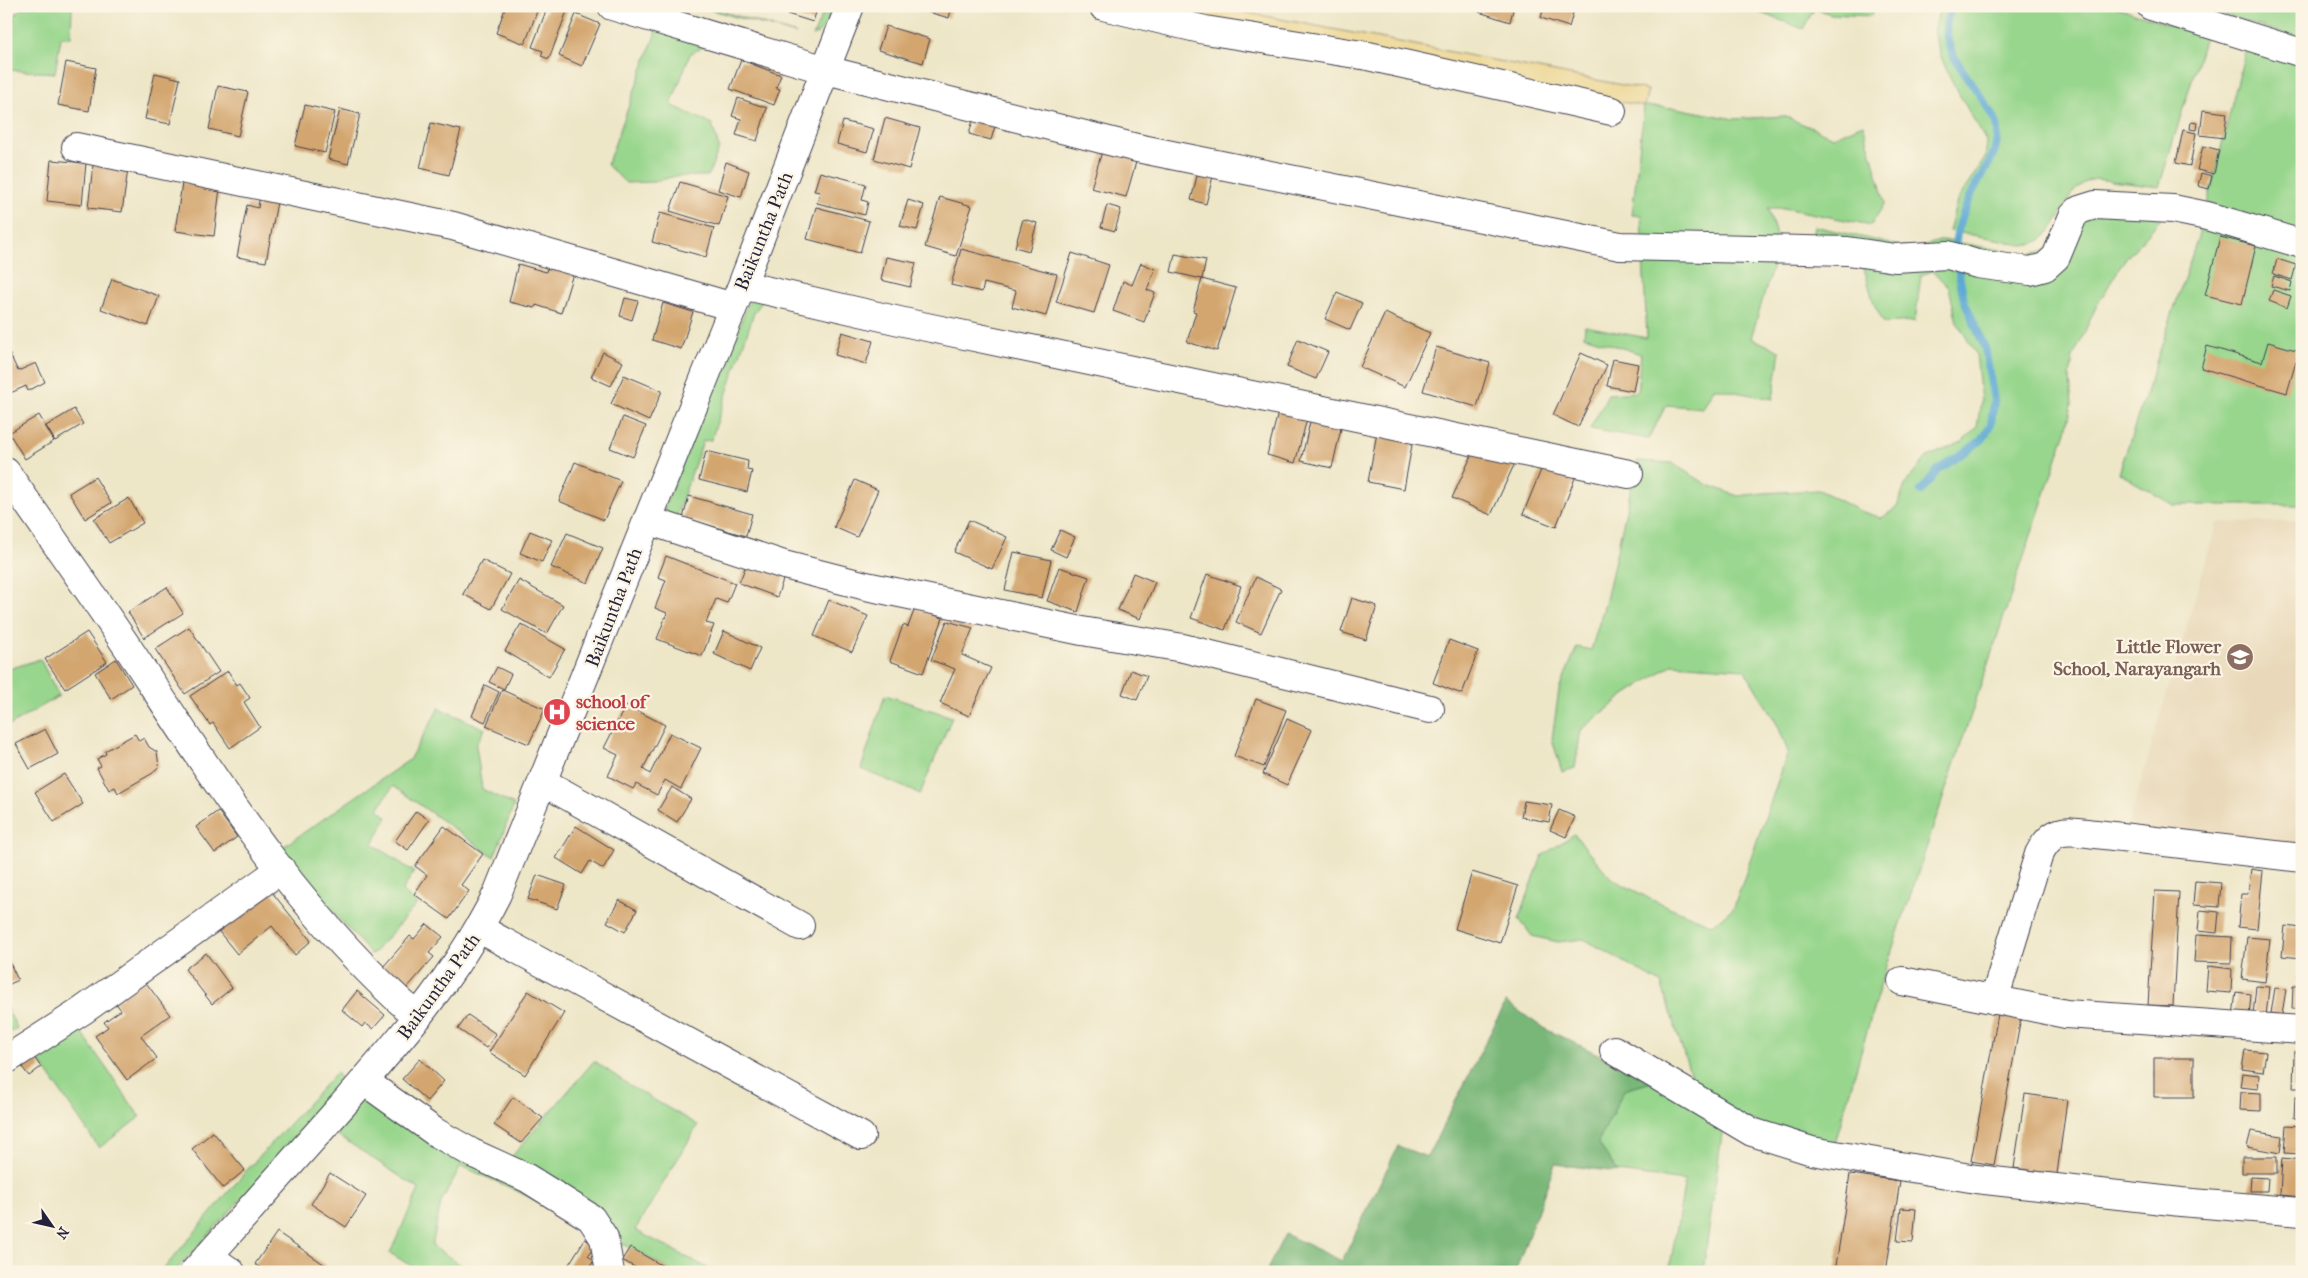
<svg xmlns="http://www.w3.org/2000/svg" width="2308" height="1278" font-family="'IM FELL French Canon',serif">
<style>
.built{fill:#e9d9ba}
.green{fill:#97d68c;stroke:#5c7c64}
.forest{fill:#79b778;stroke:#4e6c5a}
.sand{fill:#eeda9e;stroke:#887e6c}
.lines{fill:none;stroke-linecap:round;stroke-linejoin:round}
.stream{stroke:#5aa7d3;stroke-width:8}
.building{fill:#d3a66f}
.minor-casing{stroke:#403f50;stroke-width:30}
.minor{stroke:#fff;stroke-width:28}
.labels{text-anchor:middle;stroke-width:4.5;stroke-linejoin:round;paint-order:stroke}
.street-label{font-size:19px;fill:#22223b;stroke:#fcf5e5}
.education-label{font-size:19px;font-weight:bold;fill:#785e54;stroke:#fcf5e5;text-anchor:end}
.health-label{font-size:19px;font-weight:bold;fill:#be3a42;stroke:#fcf5e5;text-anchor:start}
</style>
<rect width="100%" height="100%" fill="#fcf5e5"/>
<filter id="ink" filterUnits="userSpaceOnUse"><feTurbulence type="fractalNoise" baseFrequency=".02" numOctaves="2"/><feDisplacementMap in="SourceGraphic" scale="10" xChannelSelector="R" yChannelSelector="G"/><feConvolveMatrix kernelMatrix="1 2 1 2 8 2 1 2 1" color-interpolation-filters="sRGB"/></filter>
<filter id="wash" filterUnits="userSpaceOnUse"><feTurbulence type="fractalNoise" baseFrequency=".0096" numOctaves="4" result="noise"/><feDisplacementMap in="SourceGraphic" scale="20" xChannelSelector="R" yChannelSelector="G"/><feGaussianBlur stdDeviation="1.12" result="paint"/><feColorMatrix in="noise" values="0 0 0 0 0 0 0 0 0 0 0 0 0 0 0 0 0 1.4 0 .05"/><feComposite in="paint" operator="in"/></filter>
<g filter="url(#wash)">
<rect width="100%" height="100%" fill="#ede6c7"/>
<!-- built -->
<path class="built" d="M 2302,521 L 2302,854 L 2123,842 L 2217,523 Z"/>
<!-- green -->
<path class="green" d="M 23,6 L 72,6 L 71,37 L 61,37 L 55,73 L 7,70 L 14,16 Z
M 697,6 L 705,6 L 796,34 Z
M 826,6 L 833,6 C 828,18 825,31 813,36 Z
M 1743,6 L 1875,6 L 1871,16 L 1830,14 L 1815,8 L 1803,29 Z
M 1943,6 L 2114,6 L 2205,37 L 2159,187 L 2096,179 C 2058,184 2065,243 2024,245 C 2017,245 2009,242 2002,240 C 1984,237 1967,234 1949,231 L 1957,201 L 1985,158 L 1987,143 C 1971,113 1940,68 1935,35 C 1933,24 1937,15 1943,6 Z
M 2195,6 L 2302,6 L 2302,39 Z
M 662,16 L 705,46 L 690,54 L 671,105 L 712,124 L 719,148 L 708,176 L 676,176 L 653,182 L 626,183 L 607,165 Z
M 2246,48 L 2302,65 L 2302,230 L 2207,204 Z
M 1644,106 L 1676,108 L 1734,119 L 1784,116 L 1833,137 L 1863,124 L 1885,203 L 1871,225 L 1784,208 L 1768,208 L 1779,246 L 1751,338 L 1780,351 L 1773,399 L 1714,388 L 1703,408 L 1666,405 L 1649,439 L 1590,429 L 1608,394 L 1637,392 L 1641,354 L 1584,336 L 1585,326 L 1647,338 L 1641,216 L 1632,215 Z
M 2104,190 L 2176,202 L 2123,262 L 2096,307 L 2073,357 L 2070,378 L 2072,405 L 2066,431 L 1879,989 L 1834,1147 L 1725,1112 L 1703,1272 L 1669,1272 L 1685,1181 L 1618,1172 L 1598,1143 L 1616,1092 L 1655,1081 L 1677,1088 L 1691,1076 L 1661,983 L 1584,939 L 1558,942 L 1532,936 L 1519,919 L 1542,856 L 1574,834 L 1611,878 L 1652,900 L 1713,925 L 1734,907 L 1788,752 L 1778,726 L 1744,669 L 1673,664 L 1625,695 L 1581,730 L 1575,768 L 1562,772 L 1552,739 L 1559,690 L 1577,647 L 1591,650 L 1606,600 L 1637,461 L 1672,463 L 1708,485 L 1738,496 L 1763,493 L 1819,490 L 1860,511 L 1882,518 L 1897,507 L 1906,483 L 1927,457 L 1962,442 L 1977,427 L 1981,401 L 1976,354 L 1957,322 L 1949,288 L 1933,271 L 1921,275 L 1915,321 L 1884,323 L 1874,304 L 1864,268 L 1808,257 L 1814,226 L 1912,249 L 1943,240 L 2029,255 L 2042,252 L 2052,246 L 2085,194 Z
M 2202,225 L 2302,253 L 2302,505 L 2173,505 L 2119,473 Z
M 753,292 L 766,296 L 754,313 L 711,440 L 703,441 L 675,520 L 668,515 L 664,509 Z
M 40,659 L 59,696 L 7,727 L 6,670 Z
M 885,695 L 952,717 L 920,794 L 861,769 Z
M 439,708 L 485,729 L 476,745 L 482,789 L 514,805 L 494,857 L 393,786 L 378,809 L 387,817 L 373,844 L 414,872 L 402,891 L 417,904 L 372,955 L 277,851 L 409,760 Z
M 6,1006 L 17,1028 L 6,1035 Z
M 68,1013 L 140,1117 L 99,1148 L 26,1041 Z
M 594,1061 L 635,1089 L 698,1125 L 635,1230 L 715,1272 L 674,1272 L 614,1239 L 508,1161 Z
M 336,1073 L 343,1081 L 344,1088 L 174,1272 L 161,1272 L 246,1171 Z
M 368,1098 L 578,1215 L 595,1245 C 583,1238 580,1226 568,1219 C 534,1197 498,1182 461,1166 L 441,1202 L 432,1246 L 472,1272 L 421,1272 L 390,1253 L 419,1189 L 333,1132 L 360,1101 Z"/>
<!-- forest -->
<path class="forest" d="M 1506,1002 L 1543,1028 L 1655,1081 L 1624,1090 L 1598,1143 L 1618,1172 L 1555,1164 L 1515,1272 L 1266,1272 L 1285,1234 L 1342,1261 L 1398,1146 L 1427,1157 Z"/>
<!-- sand -->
<path class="sand" d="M 1132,6 L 1213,6 L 1648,90 L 1644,106 L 1305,45 Z"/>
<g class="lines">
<!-- stream -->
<path class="stream" d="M 1952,6 C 1931,46 1972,77 1989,110 C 1991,114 1995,119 1996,123 C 2002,152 1984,169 1972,193 C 1964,210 1955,233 1955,251
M 1921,491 L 1938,470 L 1982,440 L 1991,424 L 1994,401 L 1985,348 L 1964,300 L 1957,263"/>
</g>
<g id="blocks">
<!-- building -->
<path class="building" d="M 506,6 L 539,6 L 525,44 L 496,33 Z
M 548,6 L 567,11 L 549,59 L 541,56 L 543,51 L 532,47 Z
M 787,6 L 818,6 L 813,22 L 784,13 Z
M 929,6 L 952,6 L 949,18 L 928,12 Z
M 1480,6 L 1514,6 L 1510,22 L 1479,12 Z
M 1544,6 L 1575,6 L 1569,27 L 1541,18 Z
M 576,14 L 600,24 L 582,66 L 559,56 Z
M 886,26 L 930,39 L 923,63 L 878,50 Z
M 741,60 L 781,75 L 776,88 L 780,89 L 774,105 L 730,89 Z
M 66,62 L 96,68 L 89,111 L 58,105 Z
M 155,73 L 180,79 L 170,124 L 145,119 Z
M 218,86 L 248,92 L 238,136 L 209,129 Z
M 738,98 L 767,108 L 757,141 L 736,135 L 741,119 L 732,116 Z
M 305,105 L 335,112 L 325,153 L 295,146 Z
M 340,109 L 360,114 L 348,164 L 328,159 Z
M 976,110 L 998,116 L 991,140 L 969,134 Z
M 2203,110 L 2227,113 L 2224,138 L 2200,135 Z
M 885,118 L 920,128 L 909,169 L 874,159 Z
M 843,121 L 874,129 L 867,152 L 837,144 Z
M 2191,121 L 2197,122 L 2196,130 L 2190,129 Z
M 431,123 L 461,130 L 449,175 L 420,168 Z
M 2183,130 L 2196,133 L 2190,166 L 2176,163 Z
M 1104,145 L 1138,155 L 1126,197 L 1091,188 Z
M 2203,146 L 2219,150 L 2214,174 L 2197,170 Z
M 51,160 L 86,163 L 82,205 L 47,201 Z
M 726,162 L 749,171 L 741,197 L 718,190 Z
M 1200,164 L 1215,168 L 1206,204 L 1191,200 Z
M 93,165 L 128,169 L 122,212 L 88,208 Z
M 820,172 L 866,184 L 862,200 L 868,202 L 865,215 L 817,203 L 820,192 L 814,191 Z
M 2201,173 L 2212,176 L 2209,189 L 2198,186 Z
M 680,182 L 728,196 L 719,226 L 670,211 Z
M 182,183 L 220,188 L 214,236 L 175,231 Z
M 261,188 L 279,191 L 266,262 L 237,257 L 247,205 L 258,208 Z
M 940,197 L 972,206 L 956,256 L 925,247 Z
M 908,200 L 924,205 L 917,230 L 900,226 Z
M 1107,205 L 1121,209 L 1115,231 L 1101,227 Z
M 816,207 L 869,221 L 860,253 L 807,239 Z
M 660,213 L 714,228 L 706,257 L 652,242 Z
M 1023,219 L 1037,223 L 1029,251 L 1015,247 Z
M 2220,237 L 2256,246 L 2242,304 L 2205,295 Z
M 961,249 L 1057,274 L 1046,316 L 1012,307 L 1016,291 L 984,283 L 982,292 L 951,285 Z
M 1072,253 L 1109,265 L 1094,313 L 1056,302 Z
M 1175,254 L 1206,260 L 1202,279 L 1171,272 Z
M 886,257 L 916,263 L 910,287 L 881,280 Z
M 550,259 L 575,267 L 561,313 L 536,305 L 535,308 L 509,302 L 518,264 L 546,272 Z
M 2277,259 L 2296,265 L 2292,280 L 2273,274 Z
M 1141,263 L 1155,269 L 1147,290 L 1155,293 L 1144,322 L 1113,311 L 1123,281 L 1132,285 Z
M 2274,276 L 2292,282 L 2290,291 L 2271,286 Z
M 112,279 L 159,296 L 148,326 L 101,309 Z
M 1202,279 L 1236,288 L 1217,351 L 1187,342 L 1196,312 L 1193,311 Z
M 2273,290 L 2291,296 L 2287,308 L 2269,301 Z
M 1337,292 L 1362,303 L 1350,330 L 1325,319 Z
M 625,298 L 638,301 L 632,320 L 620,316 Z
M 663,303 L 693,312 L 681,349 L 652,340 Z
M 1385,313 L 1430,333 L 1405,387 L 1360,367 Z
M 842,332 L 873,341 L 866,364 L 835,355 Z
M 1298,339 L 1328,352 L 1316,379 L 1287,367 Z
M 2268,342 L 2299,351 L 2287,393 L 2201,368 L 2207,346 L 2262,362 Z
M 1436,347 L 1490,363 L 1477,407 L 1423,391 Z
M 8,351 L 18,371 L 36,363 L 45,382 L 28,391 L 26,386 L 6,395 Z
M 603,352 L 623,362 L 611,386 L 591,377 Z
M 1581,353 L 1607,365 L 1578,427 L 1553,415 Z
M 1613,359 L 1638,364 L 1633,391 L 1607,386 Z
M 624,375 L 662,391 L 649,421 L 611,404 Z
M 1280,405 L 1309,412 L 1295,463 L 1267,455 Z
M 74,409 L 83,424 L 55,441 L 46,426 Z
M 1312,413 L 1343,420 L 1332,468 L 1301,461 Z
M 39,415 L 54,441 L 25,459 L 9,433 Z
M 623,417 L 646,426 L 633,457 L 610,448 Z
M 1378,427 L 1414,434 L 1404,489 L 1368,482 Z
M 1475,448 L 1514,465 L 1491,515 L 1452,498 Z
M 706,451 L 748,461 L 747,470 L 752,471 L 747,492 L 699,480 Z
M 575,462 L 621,481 L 604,520 L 559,501 Z
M 1543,465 L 1575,478 L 1556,527 L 1523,514 Z
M 95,477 L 111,503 L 85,519 L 69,493 Z
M 855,480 L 878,490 L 857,537 L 834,527 Z
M 689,496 L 752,514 L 746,536 L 683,518 Z
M 129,498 L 143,523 L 109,543 L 94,519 Z
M 969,520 L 1007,537 L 992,569 L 954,552 Z
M 1060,530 L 1075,537 L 1066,557 L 1051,550 Z
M 530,531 L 552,540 L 542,562 L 520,553 Z
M 567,533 L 603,548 L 588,583 L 551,567 Z
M 1014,552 L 1051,560 L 1042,598 L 1005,590 Z
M 666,556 L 735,583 L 727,603 L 716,599 L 706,623 L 714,625 L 702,656 L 657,639 L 667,613 L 655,608 L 666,580 L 658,577 Z
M 482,560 L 510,574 L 491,609 L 463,594 Z
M 747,563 L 784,577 L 777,597 L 739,583 Z
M 1059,567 L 1089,577 L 1078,612 L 1047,601 Z
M 1133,573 L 1155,582 L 1140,619 L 1118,610 Z
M 1207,574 L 1241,586 L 1225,630 L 1191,618 Z
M 1256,577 L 1281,589 L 1261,633 L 1236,622 Z
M 519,580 L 563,605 L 547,634 L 502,609 Z
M 167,587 L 183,613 L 144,638 L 128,612 Z
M 1352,598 L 1377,606 L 1366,640 L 1341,632 Z
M 829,600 L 868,616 L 852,652 L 814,636 Z
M 915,608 L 943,618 L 923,673 L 890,661 L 903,625 L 908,627 Z
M 947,621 L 973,628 L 962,655 L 991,668 L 969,716 L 940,703 L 955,669 L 931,660 Z
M 521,624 L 565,649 L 549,677 L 505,651 Z
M 189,627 L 219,672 L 185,694 L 155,649 Z
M 724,631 L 760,648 L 750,671 L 714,654 Z
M 87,632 L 107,662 L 65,689 L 45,659 Z
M 1449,640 L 1478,651 L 1462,694 L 1433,683 Z
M 116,659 L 132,685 L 111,699 L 95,673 Z
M 497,667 L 511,674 L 504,689 L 489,682 Z
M 1131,670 L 1147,676 L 1137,700 L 1122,694 Z
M 228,671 L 237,685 L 240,683 L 250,698 L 244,702 L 260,727 L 230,748 L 213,723 L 210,725 L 190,696 Z
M 485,685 L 499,692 L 485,722 L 472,716 Z
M 502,690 L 545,709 L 529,744 L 486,726 Z
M 1256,699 L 1286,710 L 1264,767 L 1234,756 Z
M 626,705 L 665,725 L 643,769 L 650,774 L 670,733 L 701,748 L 681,789 L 665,780 L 657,795 L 636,784 L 633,789 L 608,776 L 618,755 L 604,748 Z
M 1287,719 L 1312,730 L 1287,785 L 1263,774 Z
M 45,729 L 58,754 L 30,769 L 16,744 Z
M 135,734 L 139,741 L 144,738 L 149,747 L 157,752 L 159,766 L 153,773 L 118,793 L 115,787 L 109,790 L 97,768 L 101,766 L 97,759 L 106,754 L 105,751 Z
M 64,774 L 83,804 L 54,822 L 35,792 Z
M 672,787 L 691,799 L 677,822 L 658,810 Z
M 1524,801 L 1552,805 L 1549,822 L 1521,817 Z
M 1559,810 L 1575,817 L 1566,837 L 1550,830 Z
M 218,811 L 237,837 L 215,853 L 196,827 Z
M 416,811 L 429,820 L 408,850 L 395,841 Z
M 444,826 L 483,854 L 461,885 L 469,891 L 449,919 L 414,894 L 427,875 L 415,866 Z
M 576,826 L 614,850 L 603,869 L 590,861 L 582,874 L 556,858 Z
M 2251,869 L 2263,871 L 2257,929 L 2238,927 L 2241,894 L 2248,894 Z
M 1472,872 L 1518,886 L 1500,943 L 1455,929 Z
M 537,875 L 566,885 L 557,909 L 528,899 Z
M 2195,881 L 2221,883 L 2219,907 L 2193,905 Z
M 267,886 L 311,941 L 295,955 L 272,926 L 237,954 L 216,928 Z
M 2155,891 L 2179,892 L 2173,1006 L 2148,1005 Z
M 619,900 L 637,910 L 625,932 L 607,922 Z
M 2200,910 L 2219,912 L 2217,933 L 2198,931 Z
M 427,924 L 443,937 L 429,953 L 434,957 L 407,988 L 383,967 L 410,936 L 414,939 Z
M 2285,926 L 2302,928 L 2302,958 L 2282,956 Z
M 2196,935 L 2232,937 L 2231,963 L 2194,962 Z
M 2247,937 L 2270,939 L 2265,982 L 2242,979 Z
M 206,953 L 232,988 L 212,1004 L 185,969 Z
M 6,955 L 18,980 L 6,986 Z
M 2299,962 L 2302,962 L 2302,978 L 2298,978 Z
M 2208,966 L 2232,969 L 2231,993 L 2206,991 Z
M 144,980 L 170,1015 L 141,1036 L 157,1058 L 127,1080 L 95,1036 L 108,1027 L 104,1022 L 121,1010 L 115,1002 Z
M 2256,986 L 2269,987 L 2266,1017 L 2253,1015 Z
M 2293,986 L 2302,986 L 2302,1009 L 2292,1009 Z
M 2275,988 L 2286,989 L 2282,1015 L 2271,1013 Z
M 357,991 L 385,1015 L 373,1029 L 365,1023 L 362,1027 L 342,1010 Z
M 528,991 L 564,1013 L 525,1075 L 489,1052 Z
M 2236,992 L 2251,994 L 2249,1018 L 2233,1016 Z
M 1998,1014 L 2021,1018 L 1994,1165 L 1971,1161 Z
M 468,1015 L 496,1034 L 486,1048 L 458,1029 Z
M 28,1049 L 41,1067 L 29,1076 L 15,1058 Z
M 2245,1050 L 2266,1052 L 2263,1072 L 2242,1069 Z
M 2294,1052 L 2302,1052 L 2302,1088 L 2293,1088 Z
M 2154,1058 L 2194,1058 L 2194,1097 L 2154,1097 Z
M 420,1059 L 444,1081 L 427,1101 L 402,1079 Z
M 2242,1073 L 2259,1075 L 2258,1089 L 2240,1087 Z
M 2241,1092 L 2261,1093 L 2261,1111 L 2240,1110 Z
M 2025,1094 L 2067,1100 L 2057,1174 L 2014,1168 Z
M 513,1097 L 543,1118 L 521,1143 L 494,1125 Z
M 2295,1097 L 2302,1098 L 2302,1118 L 2294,1118 Z
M 2286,1125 L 2302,1126 L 2302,1154 L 2284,1153 Z
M 2251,1131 L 2282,1136 L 2280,1153 L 2247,1147 Z
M 213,1132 L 245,1170 L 223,1188 L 192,1149 Z
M 2242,1157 L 2277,1157 L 2277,1173 L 2242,1173 Z
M 2282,1158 L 2302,1160 L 2302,1197 L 2280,1195 Z
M 330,1173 L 366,1196 L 346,1227 L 311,1204 Z
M 1850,1174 L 1900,1181 L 1886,1272 L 1835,1272 Z
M 2251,1177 L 2268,1178 L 2267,1191 L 2250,1191 Z
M 1901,1208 L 1916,1209 L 1913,1242 L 1897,1241 Z
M 277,1232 L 328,1267 L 325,1272 L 266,1272 L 255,1264 Z
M 585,1239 L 595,1245 L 588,1256 L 594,1260 L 587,1272 L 564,1272 Z
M 630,1247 L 654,1261 L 674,1272 L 643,1272 L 622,1260 Z"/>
</g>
</g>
<g filter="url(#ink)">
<use href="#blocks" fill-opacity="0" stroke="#403f50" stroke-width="1"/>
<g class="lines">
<!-- minor casing -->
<g class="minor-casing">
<path id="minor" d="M 612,6 L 826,70 L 1137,148 L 1620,246 L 1848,251 L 1895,258 L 1948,255 L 1977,264 L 2030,271 L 2045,267 L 2056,257 L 2073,216 L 2079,210 L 2095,205 L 2173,209 L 2207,216 L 2302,244
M 1103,6 L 1205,30 L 1368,56 L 1612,111
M 2151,6 L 2302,53
M 76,147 L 453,226 L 733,307
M 742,285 L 917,325 L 1629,474
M 6,472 C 53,540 101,606 146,675 C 225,796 307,923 418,1017
M 647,520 L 784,565 L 866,586 L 1082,631 L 1183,648 L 1430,709
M 543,782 L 800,926
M 480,929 L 861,1136
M 1902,981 L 2066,1014 L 2302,1030
M 1994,1000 L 2039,854 C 2054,825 2068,831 2096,834 L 2302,858
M 1614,1050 L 1752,1132 L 1812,1151 L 1976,1179 L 2181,1202 L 2302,1212
M 6,1060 L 82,1011 L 281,869
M 364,1081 L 435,1132 L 472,1153 L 527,1178 L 591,1218 L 604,1238 L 610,1272
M 208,1256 L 231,1272
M 194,1272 C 240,1220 287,1168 333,1116 C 395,1046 455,978 497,894 L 742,285 L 850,6"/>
</g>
<!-- minor -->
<use href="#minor" class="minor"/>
</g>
</g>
<!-- icons -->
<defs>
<g id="school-disc" transform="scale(1.4375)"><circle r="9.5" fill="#8d6e63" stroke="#fcf5e5"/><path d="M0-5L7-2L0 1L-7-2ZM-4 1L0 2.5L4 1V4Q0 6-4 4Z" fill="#fff"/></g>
<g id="hospital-disc" transform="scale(1.4375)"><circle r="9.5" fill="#e0444e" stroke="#fcf5e5"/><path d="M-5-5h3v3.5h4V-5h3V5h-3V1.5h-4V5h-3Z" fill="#fff"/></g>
</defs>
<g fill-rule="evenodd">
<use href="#school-disc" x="2240" y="657"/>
<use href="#hospital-disc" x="557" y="712"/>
</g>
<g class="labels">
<!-- street labels -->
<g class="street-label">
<text transform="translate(763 231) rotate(-68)" y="7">Baikuntha Path</text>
<text transform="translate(613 607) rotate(-69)" y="7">Baikuntha Path</text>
<text transform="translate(438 986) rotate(-54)" y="7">Baikuntha Path</text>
</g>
<!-- education labels -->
<g class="education-label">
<text x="2221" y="653">Little Flower<tspan x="2221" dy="22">School, Narayangarh</tspan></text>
</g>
<!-- health labels -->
<g class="health-label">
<text x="576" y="708">school of<tspan x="576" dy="22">science</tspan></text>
</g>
</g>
<!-- margin -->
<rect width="2308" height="1278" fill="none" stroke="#fcf5e5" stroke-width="25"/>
<!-- north arrow -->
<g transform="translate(52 1226) rotate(124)" stroke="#fcf5e5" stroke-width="4" paint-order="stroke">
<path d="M0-4L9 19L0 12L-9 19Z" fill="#22223b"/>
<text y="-8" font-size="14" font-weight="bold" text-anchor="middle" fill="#22223b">N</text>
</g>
</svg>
